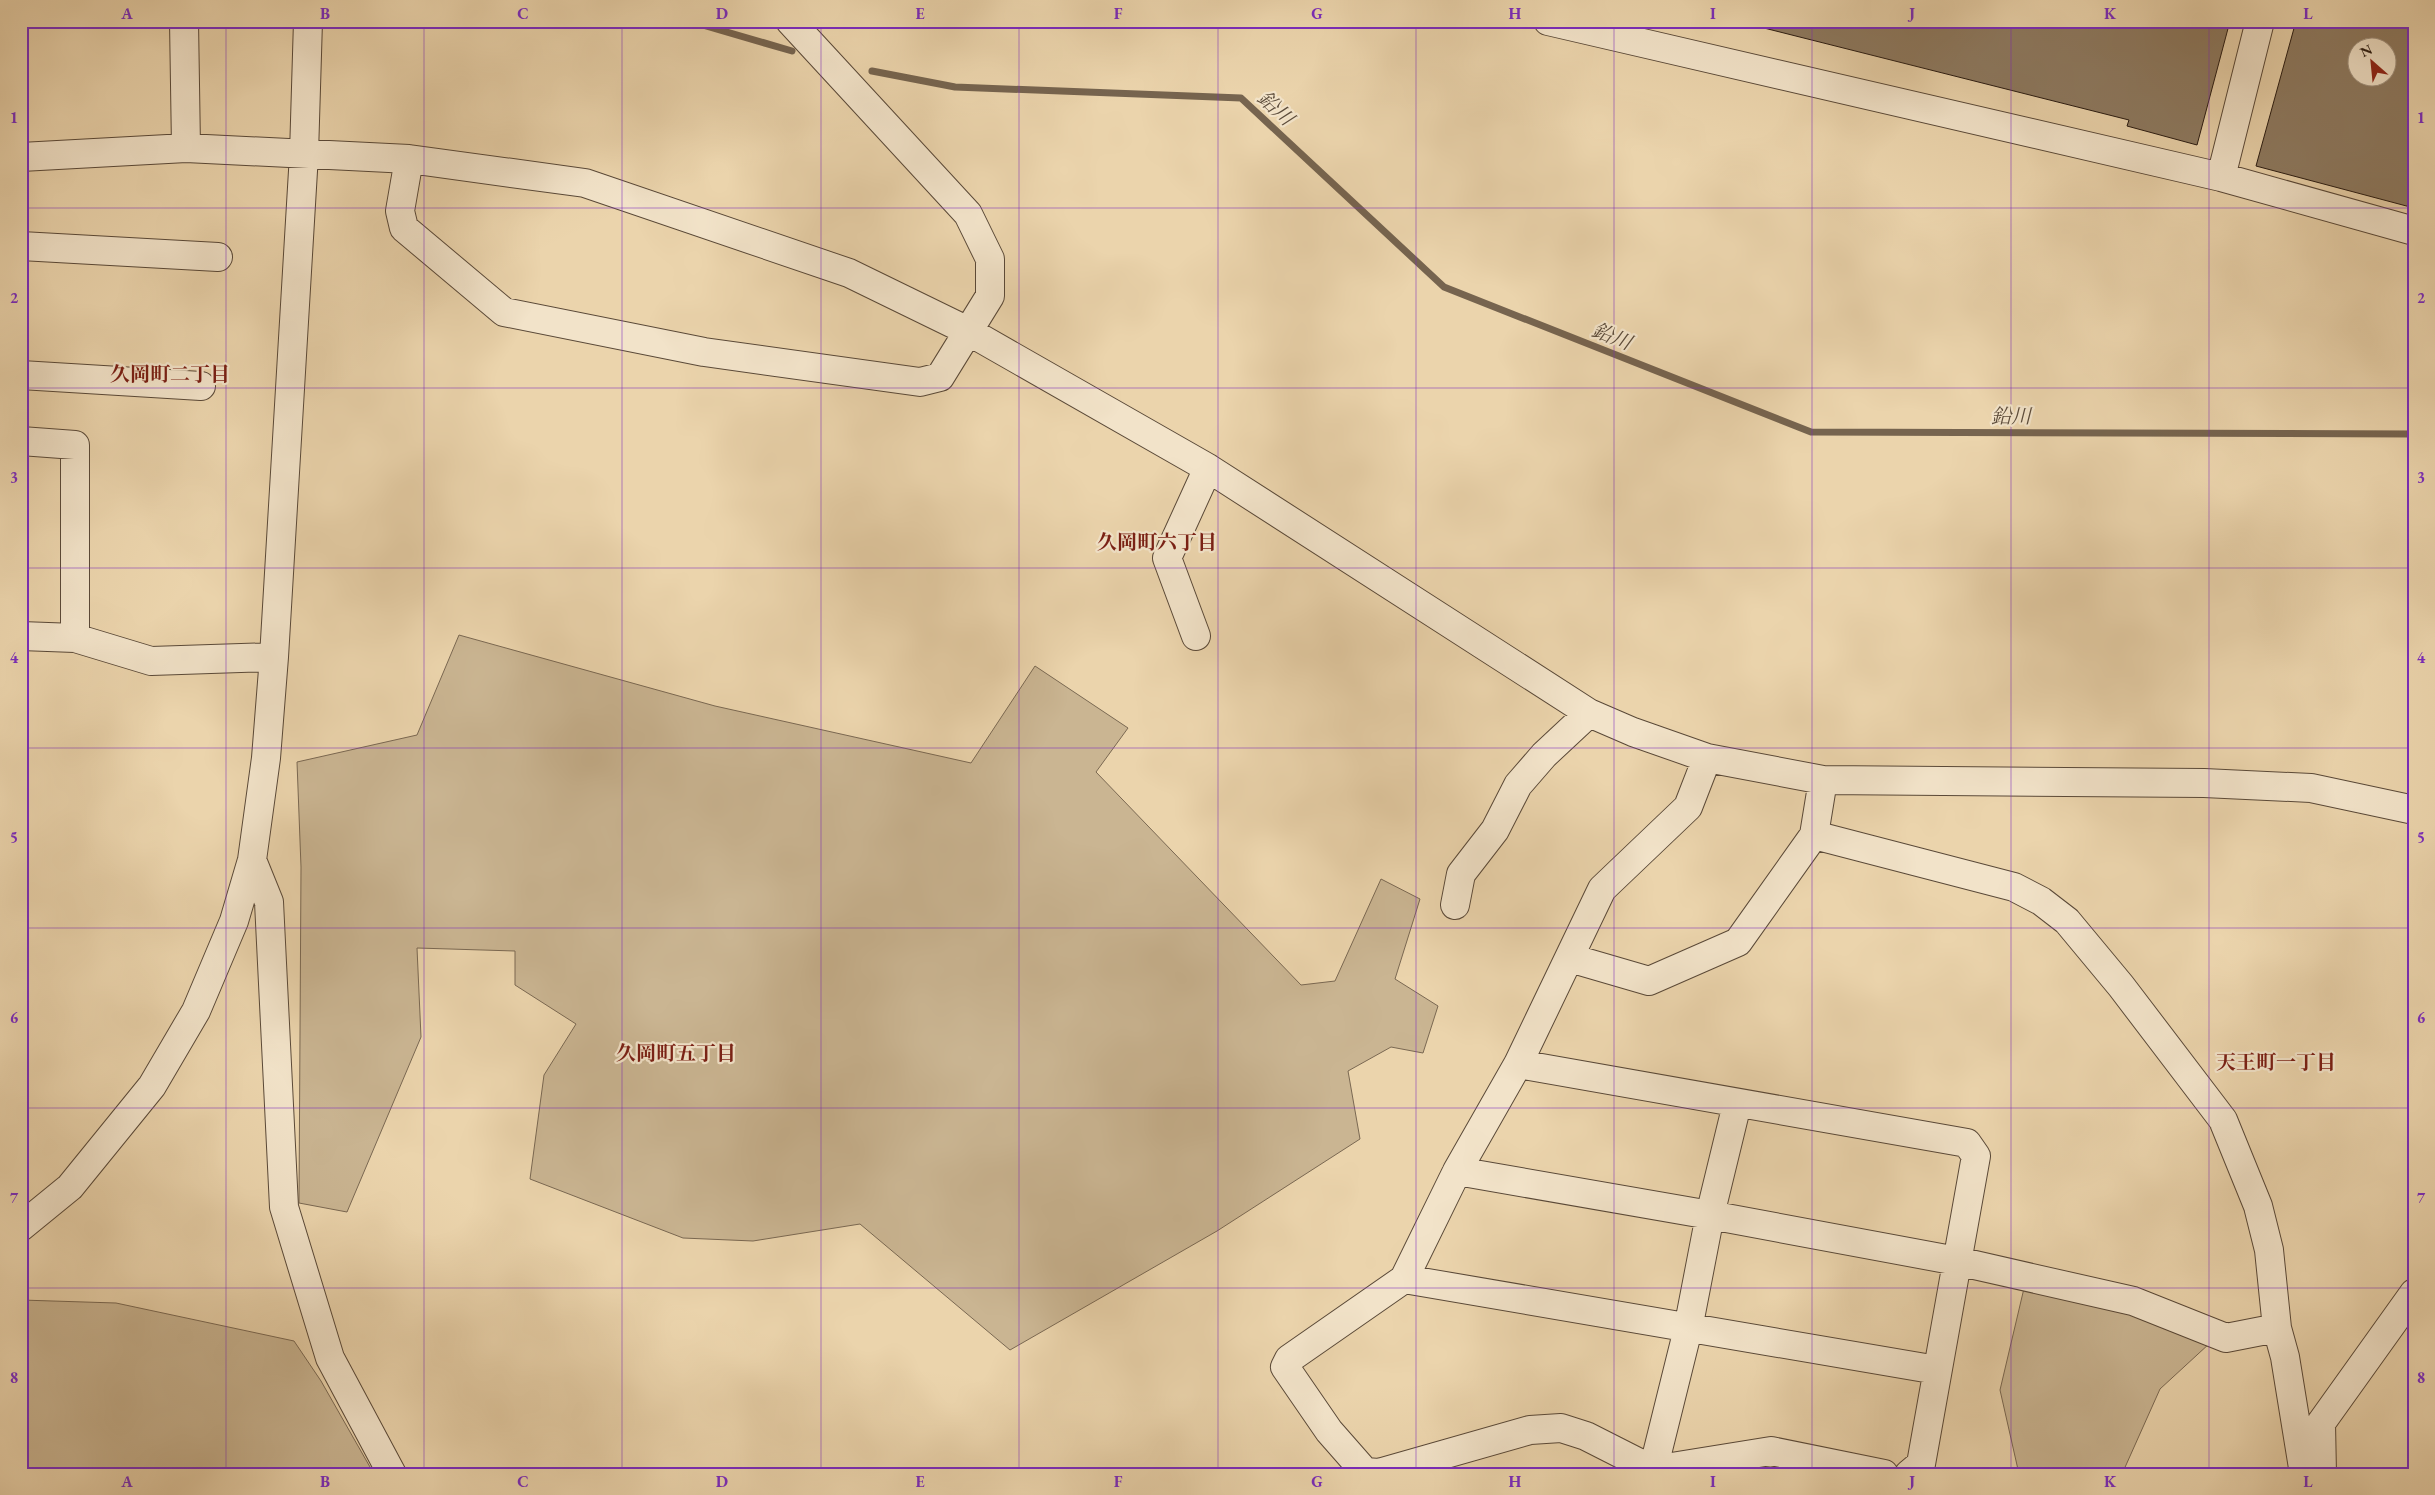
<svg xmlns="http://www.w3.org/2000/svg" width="2435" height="1495" font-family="'EB Garamond','Noto Serif JP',serif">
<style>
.green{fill:#cab592;stroke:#7a6852}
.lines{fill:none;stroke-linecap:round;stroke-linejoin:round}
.stream{stroke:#76644f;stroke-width:7}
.building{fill:#8e7b62;stroke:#291b12;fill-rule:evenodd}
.minor-casing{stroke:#5a4938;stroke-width:30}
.minor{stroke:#f2e3c9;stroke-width:28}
.grid{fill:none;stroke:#7b2cbf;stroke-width:1;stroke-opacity:0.55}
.labels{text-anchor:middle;stroke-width:4.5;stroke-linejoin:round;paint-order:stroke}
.water-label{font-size:20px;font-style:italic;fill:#5c4c3b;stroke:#f2e3c9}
.neighbourhood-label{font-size:20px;font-weight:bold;fill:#7a1f14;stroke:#f2e3c9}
.neatline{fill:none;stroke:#7b2cbf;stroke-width:2}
.grid-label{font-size:16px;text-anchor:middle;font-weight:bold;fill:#7b2cbf}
</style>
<rect width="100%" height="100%" fill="#ebd4ac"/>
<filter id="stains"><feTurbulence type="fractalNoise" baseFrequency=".004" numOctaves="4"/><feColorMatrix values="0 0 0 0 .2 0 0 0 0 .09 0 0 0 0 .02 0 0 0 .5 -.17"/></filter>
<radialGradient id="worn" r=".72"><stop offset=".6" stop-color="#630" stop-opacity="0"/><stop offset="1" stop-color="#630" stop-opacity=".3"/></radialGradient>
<!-- green -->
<path class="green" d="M 459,635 L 715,706 L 971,763 L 1035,666 L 1128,728 L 1096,772 L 1301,985 L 1335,981 L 1381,879 L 1420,899 L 1395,979 L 1438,1006 L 1423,1053 L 1391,1047 L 1348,1071 L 1360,1139 L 1217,1231 L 1010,1350 L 860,1224 L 753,1241 L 683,1238 L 530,1179 L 544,1075 L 576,1024 L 515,985 L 515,951 L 417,948 L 421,1037 L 347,1212 L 299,1203 L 301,867 L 297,762 L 417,735 Z
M 2025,1284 L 2135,1307 L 2210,1343 L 2160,1389 L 2122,1474 L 2019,1474 L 2000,1390 Z
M 21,1300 L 116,1303 L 294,1341 L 321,1381 L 374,1474 L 21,1474 Z
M 1759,1463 L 1818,1474 L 1726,1474 Z"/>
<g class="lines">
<!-- stream -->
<path class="stream" d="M 689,21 L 792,51
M 872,71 L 955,87 L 1241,98 L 1444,287 L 1811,432 L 2414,434"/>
</g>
<!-- building -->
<path class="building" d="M 1765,21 L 2230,21 L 2197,145 L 2127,126 L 2129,120 L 1764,28 Z
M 2296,21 L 2414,21 L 2414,208 L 2256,166 ZM 2358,48 L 2388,48 L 2388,78 L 2358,78 Z"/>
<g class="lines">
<!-- minor casing -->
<g class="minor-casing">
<path id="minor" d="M 184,21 L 186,148
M 1548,21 L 2221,177 L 2414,231
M 21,157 L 186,148 L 409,159 L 585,183 L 849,273 L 968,331 L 1208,468 L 1589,713 L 1633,732 L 1707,758 L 1823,780 L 2204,783 L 2311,788 L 2414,810
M 409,159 L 400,211 L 404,228 L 504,312 L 704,352 L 920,382 L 940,377 L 990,296 L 990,259 L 968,214 L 790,21
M 2221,177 L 2260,21
M 21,246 L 218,257
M 21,375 L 201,386
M 21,441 L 75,445 L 75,638
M 21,636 L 75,638 L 151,661 L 274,657
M 1196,636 L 1167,558 L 1208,468
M 1707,758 L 1688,807 L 1602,889 L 1518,1064 L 1457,1171 L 1404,1279 L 1289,1359 L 1285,1367 L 1329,1431 L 1365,1472 L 1379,1473 L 1530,1430 L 1561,1428 L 1586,1436 L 1653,1470 L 1771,1451 L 1884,1474
M 1823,780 L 1814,835 L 2014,887 L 2041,901 L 2067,921 L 2121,986 L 2223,1120 L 2258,1206 L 2269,1250 L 2277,1328 L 2285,1357 L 2304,1474
M 252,860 L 269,902 L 284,1207 L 330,1358 L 392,1474
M 1455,905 L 1461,874 L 1495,830 L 1518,785 L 1544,755 L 1589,713
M 1570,958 L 1649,981 L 1738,942 L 1814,835
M 1518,1064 L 1967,1143 L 1976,1156 L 1921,1464 L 1909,1474
M 1457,1171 L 1710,1215 L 1957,1261 L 2133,1301 L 2226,1338 L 2277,1328
M 21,1227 L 70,1187 L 152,1086 L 196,1011 L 234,921 L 252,860 L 266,758 L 274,657 L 304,154 L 308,21
M 1404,1279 L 1937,1370
M 1654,1474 L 1653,1470 L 1688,1329 L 1710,1215 L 1737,1104
M 2322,1474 L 2321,1423 L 2414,1293"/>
</g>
<!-- minor -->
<use href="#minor" class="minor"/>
</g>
<!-- grid -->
<path class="grid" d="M 226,21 L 226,1474M 424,21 L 424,1474M 622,21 L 622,1474M 821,21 L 821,1474M 1019,21 L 1019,1474M 1218,21 L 1218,1474M 1416,21 L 1416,1474M 1614,21 L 1614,1474M 1812,21 L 1812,1474M 2011,21 L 2011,1474M 2209,21 L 2209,1474M 21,208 L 2414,208M 21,388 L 2414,388M 21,568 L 2414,568M 21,748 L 2414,748M 21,928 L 2414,928M 21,1108 L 2414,1108M 21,1288 L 2414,1288"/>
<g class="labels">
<!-- water labels -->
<g class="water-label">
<text transform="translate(1276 108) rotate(43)" y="7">鉛川</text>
<text transform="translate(1612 336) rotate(22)" y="7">鉛川</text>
<text x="2011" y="423">鉛川</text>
</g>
<!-- neighbourhood labels -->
<g class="neighbourhood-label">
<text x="170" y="381">久岡町二丁目</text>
<text x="1157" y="549">久岡町六丁目</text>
<text x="676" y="1060">久岡町五丁目</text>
<text x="2276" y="1069">天王町一丁目</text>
</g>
</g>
<!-- margin -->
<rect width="2435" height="1495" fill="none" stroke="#ebd4ac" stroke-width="55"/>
<!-- north arrow -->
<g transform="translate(2372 62) rotate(333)"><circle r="24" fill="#f2e3c9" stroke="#a29380"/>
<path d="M0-4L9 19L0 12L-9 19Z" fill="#8f2418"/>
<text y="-8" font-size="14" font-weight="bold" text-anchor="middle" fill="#291b12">N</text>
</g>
<rect x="28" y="28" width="2380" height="1440" class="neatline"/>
<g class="grid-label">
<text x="127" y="19">A</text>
<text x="325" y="19">B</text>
<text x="523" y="19">C</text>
<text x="722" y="19">D</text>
<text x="920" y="19">E</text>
<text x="1118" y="19">F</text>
<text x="1317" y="19">G</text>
<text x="1515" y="19">H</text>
<text x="1713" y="19">I</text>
<text x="1912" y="19">J</text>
<text x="2110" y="19">K</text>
<text x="2308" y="19">L</text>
<text x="14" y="123">1</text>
<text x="2421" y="123">1</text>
<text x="14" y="303">2</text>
<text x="2421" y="303">2</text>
<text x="14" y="483">3</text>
<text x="2421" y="483">3</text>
<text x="14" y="663">4</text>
<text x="2421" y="663">4</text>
<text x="14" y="843">5</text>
<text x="2421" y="843">5</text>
<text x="14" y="1023">6</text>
<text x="2421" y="1023">6</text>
<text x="14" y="1203">7</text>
<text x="2421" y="1203">7</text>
<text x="14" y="1383">8</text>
<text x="2421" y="1383">8</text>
<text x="127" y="1487">A</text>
<text x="325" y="1487">B</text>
<text x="523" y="1487">C</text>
<text x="722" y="1487">D</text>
<text x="920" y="1487">E</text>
<text x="1118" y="1487">F</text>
<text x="1317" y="1487">G</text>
<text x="1515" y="1487">H</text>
<text x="1713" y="1487">I</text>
<text x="1912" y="1487">J</text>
<text x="2110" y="1487">K</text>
<text x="2308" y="1487">L</text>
</g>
<rect width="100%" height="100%" filter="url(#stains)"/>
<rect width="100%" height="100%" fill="url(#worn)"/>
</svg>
